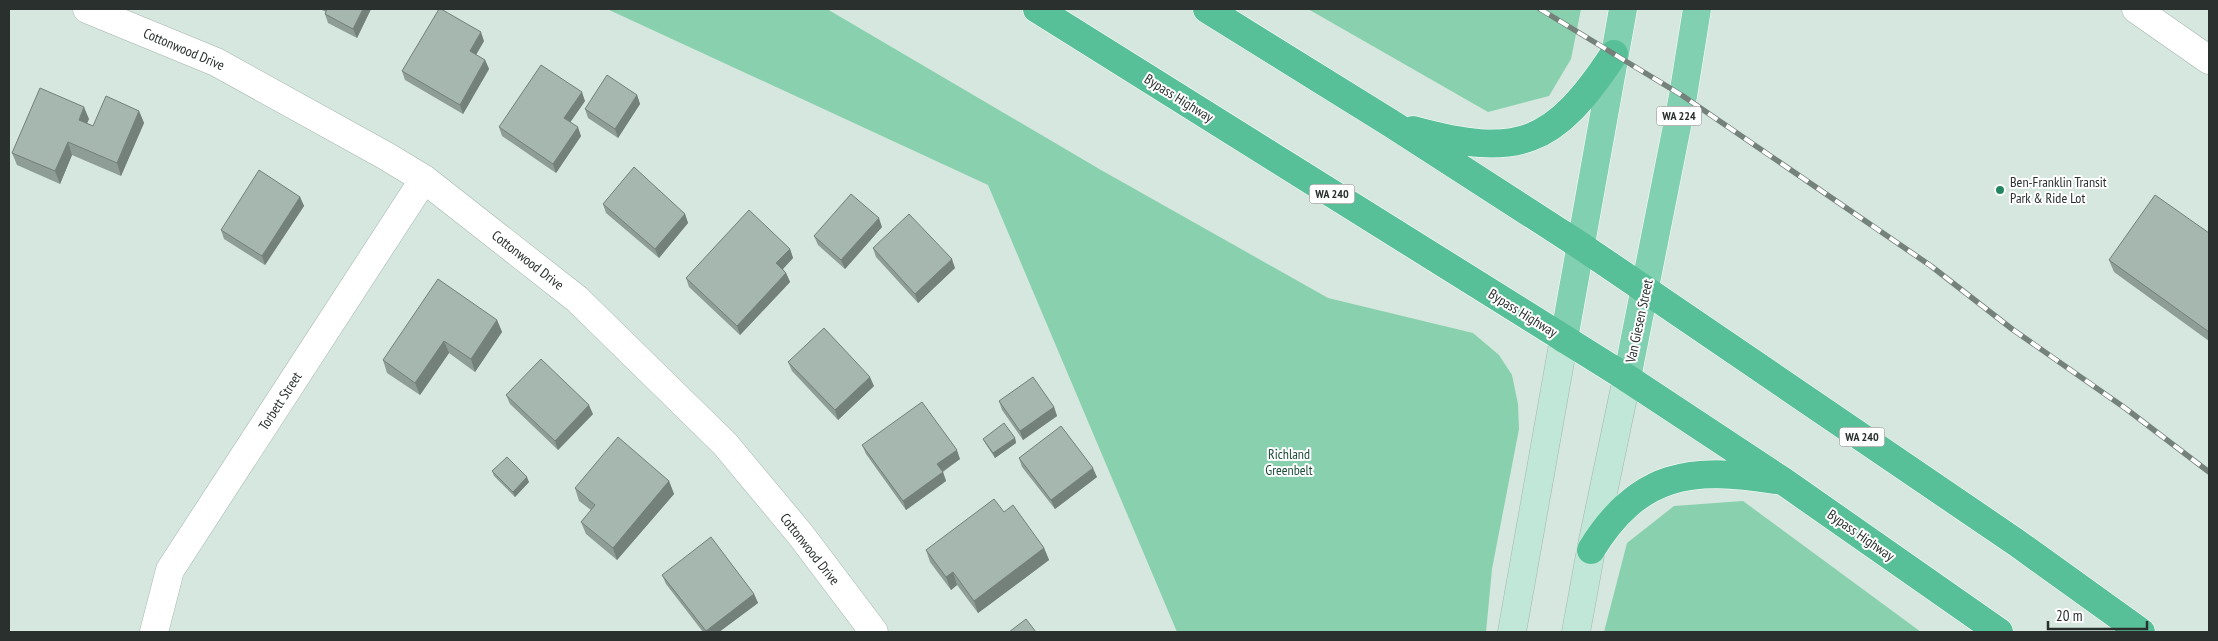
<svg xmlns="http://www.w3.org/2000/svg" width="2218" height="641" font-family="'PT Sans Narrow',sans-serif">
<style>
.green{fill:#89d1ae}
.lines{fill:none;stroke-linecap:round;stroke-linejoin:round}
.minor-casing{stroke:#a3b5ac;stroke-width:29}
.tertiary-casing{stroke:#a3b5ac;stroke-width:29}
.secondary-casing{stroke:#a3b5ac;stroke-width:29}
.primary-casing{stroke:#fff;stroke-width:29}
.trunk-casing{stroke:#fff;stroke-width:29}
.minor{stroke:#fff;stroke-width:28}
.tertiary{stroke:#fff;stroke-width:28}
.secondary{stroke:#c1e7d9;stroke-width:28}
.primary{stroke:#82d0b2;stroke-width:28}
.trunk{stroke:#58c098;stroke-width:28}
.rail-casing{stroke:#75817b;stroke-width:5.5}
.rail{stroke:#fff;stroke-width:4;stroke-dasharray:11;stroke-linecap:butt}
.wall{fill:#8e9d96}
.shaded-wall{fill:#74807a}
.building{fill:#a5b7ae;stroke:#74807a}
.poi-dot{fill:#228660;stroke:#fff;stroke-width:2}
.labels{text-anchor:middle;stroke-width:4;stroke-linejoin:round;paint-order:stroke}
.shield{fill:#fff;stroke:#696e6c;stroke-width:1}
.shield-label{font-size:12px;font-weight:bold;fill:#29302d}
.street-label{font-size:14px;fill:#29302d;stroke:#fff}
.poi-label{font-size:14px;fill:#29302d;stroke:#fff;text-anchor:start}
.park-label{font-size:14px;fill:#1e4e39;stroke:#fff}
</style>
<rect width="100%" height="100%" fill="#d5e7de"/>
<!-- green -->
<path class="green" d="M 607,9 L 827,9 L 1101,170 L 1328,298 L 1473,333 L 1499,355 L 1512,375 L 1518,404 L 1519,429 L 1492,569 L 1486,632 L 1177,632 L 988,185 Z
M 1308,9 L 1581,9 L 1571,59 L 1549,96 L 1488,112 Z
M 1743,501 L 1921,632 L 1604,632 L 1627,543 L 1674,506 Z"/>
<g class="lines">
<!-- minor casing -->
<g class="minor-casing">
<path id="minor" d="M 154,632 L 170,570 L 424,179"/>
</g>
<!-- tertiary casing -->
<g class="tertiary-casing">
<path id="tertiary" d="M 87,9 L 216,62 L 386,156 L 424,179 L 577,299 L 725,444 L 800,534 L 874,632
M 2136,9 L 2209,60"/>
</g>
<!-- secondary casing -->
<g class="secondary-casing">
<path id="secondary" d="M 1512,632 L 1564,339
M 1576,632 L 1591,550 L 1627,378"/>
</g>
<!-- primary casing -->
<g class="primary-casing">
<path id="primary" d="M 1564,339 L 1623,9
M 1627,378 L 1683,96 L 1697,9"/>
</g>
<!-- trunk casing -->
<g class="trunk-casing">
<path id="trunk" d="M 1037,9 L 1627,378 L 1783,481 L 1999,632
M 1207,9 L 1392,124 L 1581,246 L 2017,543 L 2141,632
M 1413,130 C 1519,159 1554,145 1614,54
M 1591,550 C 1638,473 1691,466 1775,480"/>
</g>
<!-- minor -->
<use href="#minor" class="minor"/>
<!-- tertiary -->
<use href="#tertiary" class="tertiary"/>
<!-- secondary -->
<use href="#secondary" class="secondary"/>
<!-- primary -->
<use href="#primary" class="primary"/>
<!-- trunk -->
<use href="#trunk" class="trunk"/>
<!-- rail casing -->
<g class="rail-casing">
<path id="rail" d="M 1540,9 L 1683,96 L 1931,266 L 2012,329 L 2125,408 L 2209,472"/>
</g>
<!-- rail -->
<use href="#rail" class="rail"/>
</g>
<!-- wall -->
<path class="wall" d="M 320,9 L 371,9 L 357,38 L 328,23 L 325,14 L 326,12 Z
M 484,41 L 476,55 L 485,60 L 489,69 L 463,114 L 405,80 L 402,71 Z
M 637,95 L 640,104 L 618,138 L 588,118 L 585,109 Z
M 585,101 L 570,122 L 581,136 L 556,173 L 502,136 L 499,127 Z
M 139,111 L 144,123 L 121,176 L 72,155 L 60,184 L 17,165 L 12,153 L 89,119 L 87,123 L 93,126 Z
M 300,197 L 304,206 L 265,265 L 224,239 L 221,230 Z
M 603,204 L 685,214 L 688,223 L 659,258 L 606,213 Z
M 882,227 L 845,269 L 818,245 L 814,236 Z
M 2209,233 L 2209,341 L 2114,272 L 2109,260 Z
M 873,248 L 955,268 L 918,303 L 876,257 Z
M 790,249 L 793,258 L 783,269 L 786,273 L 790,282 L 740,335 L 689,287 L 686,278 Z
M 497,320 L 502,332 L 475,372 L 449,353 L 420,395 L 387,373 L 383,360 Z
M 788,362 L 874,386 L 838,420 L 792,371 Z
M 506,395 L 593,414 L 558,450 L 510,404 Z
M 999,401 L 1054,407 L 1057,416 L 1023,440 L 1002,410 Z
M 1015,438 L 1016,443 L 995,458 L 985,443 L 983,439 Z
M 862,445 L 960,459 L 943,472 L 946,481 L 906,510 L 866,454 Z
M 1019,458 L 1097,477 L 1055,509 L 1022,467 Z
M 492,471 L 529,482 L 515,497 L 494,476 Z
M 669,481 L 674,494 L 617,560 L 586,534 L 581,522 L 591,510 L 579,501 L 575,488 Z
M 1004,512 L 1044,548 L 1049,560 L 978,613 L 957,585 L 951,590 L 930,562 L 926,550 Z
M 662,575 L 754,594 L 758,603 L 719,632 L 703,632 L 666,584 Z"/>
<!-- shaded-wall -->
<path class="shaded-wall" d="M 363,9 L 371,9 L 357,38 L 353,29 Z
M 481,32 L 484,41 L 473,60 L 470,51 Z
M 485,60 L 489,69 L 463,114 L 460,105 Z
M 582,92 L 585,101 L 567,127 L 564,118 Z
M 637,95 L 640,104 L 618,138 L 615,129 Z
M 84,107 L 89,119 L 83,132 L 79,120 Z
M 139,111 L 144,123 L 121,176 L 117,163 Z
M 578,127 L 581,136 L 556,173 L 553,164 Z
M 68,142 L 72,155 L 60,184 L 55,171 Z
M 300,197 L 304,206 L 265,265 L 262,256 Z
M 685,214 L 688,223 L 659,258 L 655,249 Z
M 879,218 L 882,227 L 845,269 L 841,260 Z
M 790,249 L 793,258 L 780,272 L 776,263 Z
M 952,259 L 955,268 L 918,303 L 915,294 Z
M 786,273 L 790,282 L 740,335 L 737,326 Z
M 497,320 L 502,332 L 475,372 L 471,359 Z
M 444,341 L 449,353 L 420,395 L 415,383 Z
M 870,377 L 874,386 L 838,420 L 835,410 Z
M 589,405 L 593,414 L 558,450 L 555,441 Z
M 1054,407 L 1057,416 L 1023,440 L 1020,431 Z
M 1015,438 L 1016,443 L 995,458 L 993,453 Z
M 957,450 L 960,459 L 940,473 L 937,464 Z
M 1093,468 L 1097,477 L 1055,509 L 1051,500 Z
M 943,472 L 946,481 L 906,510 L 903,501 Z
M 527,477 L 529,482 L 515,497 L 513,492 Z
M 669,481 L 674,494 L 617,560 L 613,548 Z
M 1044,548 L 1049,560 L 978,613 L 974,601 Z
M 953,572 L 957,585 L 951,590 L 946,577 Z
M 754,594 L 758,603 L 719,632 L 706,632 L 706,631 Z"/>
<!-- building -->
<path class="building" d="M 327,9 L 363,9 L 353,29 L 325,14 Z
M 439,9 L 441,9 L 481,32 L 470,51 L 485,60 L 460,105 L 402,71 Z
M 541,65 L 582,92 L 564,118 L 578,127 L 553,164 L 499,127 Z
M 607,75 L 637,95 L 615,129 L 585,109 Z
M 40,88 L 84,107 L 79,120 L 93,126 L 106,96 L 139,111 L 117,163 L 68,142 L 55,171 L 12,153 Z
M 634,167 L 685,214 L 655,249 L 603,204 Z
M 259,170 L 300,197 L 262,256 L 221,230 Z
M 851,194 L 879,218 L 841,260 L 814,236 Z
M 2155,195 L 2209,233 L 2209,332 L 2109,260 Z
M 749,210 L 790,249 L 776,263 L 786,273 L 737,326 L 686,278 Z
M 909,214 L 952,259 L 915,294 L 873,248 Z
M 438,279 L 497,320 L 471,359 L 444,341 L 415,383 L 383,360 Z
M 824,328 L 870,377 L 835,410 L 788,362 Z
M 541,359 L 589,405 L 555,441 L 506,395 Z
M 1033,377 L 1054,407 L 1020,431 L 999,401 Z
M 922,402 L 957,450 L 937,464 L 943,472 L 903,501 L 862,445 Z
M 1004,423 L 1015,438 L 993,453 L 983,439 Z
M 1061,426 L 1093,468 L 1051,500 L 1019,458 Z
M 618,437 L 669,481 L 613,548 L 581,522 L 595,505 L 575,488 Z
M 507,457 L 527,477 L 513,492 L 492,471 Z
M 994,499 L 1004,512 L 1013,505 L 1044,548 L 974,601 L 953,572 L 946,577 L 926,550 Z
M 711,537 L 754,594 L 706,631 L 662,575 Z
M 1026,619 L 1036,632 L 1009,632 Z"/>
<!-- markers -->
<circle class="poi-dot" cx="2000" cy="190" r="5"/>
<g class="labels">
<!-- shield labels -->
<g class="shield">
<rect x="1656.5" y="106.5" width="45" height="19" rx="4"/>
<rect x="1309.5" y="184.5" width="45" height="19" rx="4"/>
<rect x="1839.5" y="427.5" width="45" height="19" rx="4"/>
</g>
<g class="shield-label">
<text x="1679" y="120">WA 224</text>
<text x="1332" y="198">WA 240</text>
<text x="1862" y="441">WA 240</text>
</g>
<!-- street labels -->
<g class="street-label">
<text transform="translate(184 49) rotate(23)" y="5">Cottonwood Drive</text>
<text transform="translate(1179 98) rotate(32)" y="5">Bypass Highway</text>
<text transform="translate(528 260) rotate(38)" y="5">Cottonwood Drive</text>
<text transform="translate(1523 313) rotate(32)" y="5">Bypass Highway</text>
<text transform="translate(1639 321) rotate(-78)" y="5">Van Giesen Street</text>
<text transform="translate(280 401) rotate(-57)" y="5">Torbett Street</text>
<text transform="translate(1861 535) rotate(35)" y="5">Bypass Highway</text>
<text transform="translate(810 549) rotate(52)" y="5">Cottonwood Drive</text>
</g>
<!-- poi labels -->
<g class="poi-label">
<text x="2010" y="187">Ben-Franklin Transit<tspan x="2010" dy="16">Park &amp; Ride Lot</tspan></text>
</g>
<!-- park labels -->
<g class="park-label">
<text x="1289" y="459">Richland<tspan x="1289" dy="16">Greenbelt</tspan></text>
</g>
</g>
<!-- border -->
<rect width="2218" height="641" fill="none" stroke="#29302d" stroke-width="20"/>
<!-- scale -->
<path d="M2048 621v8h99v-8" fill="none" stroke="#29302d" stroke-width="2.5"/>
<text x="2056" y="621" font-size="15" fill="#29302d" stroke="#ffffff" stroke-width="4" paint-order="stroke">20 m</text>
</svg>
